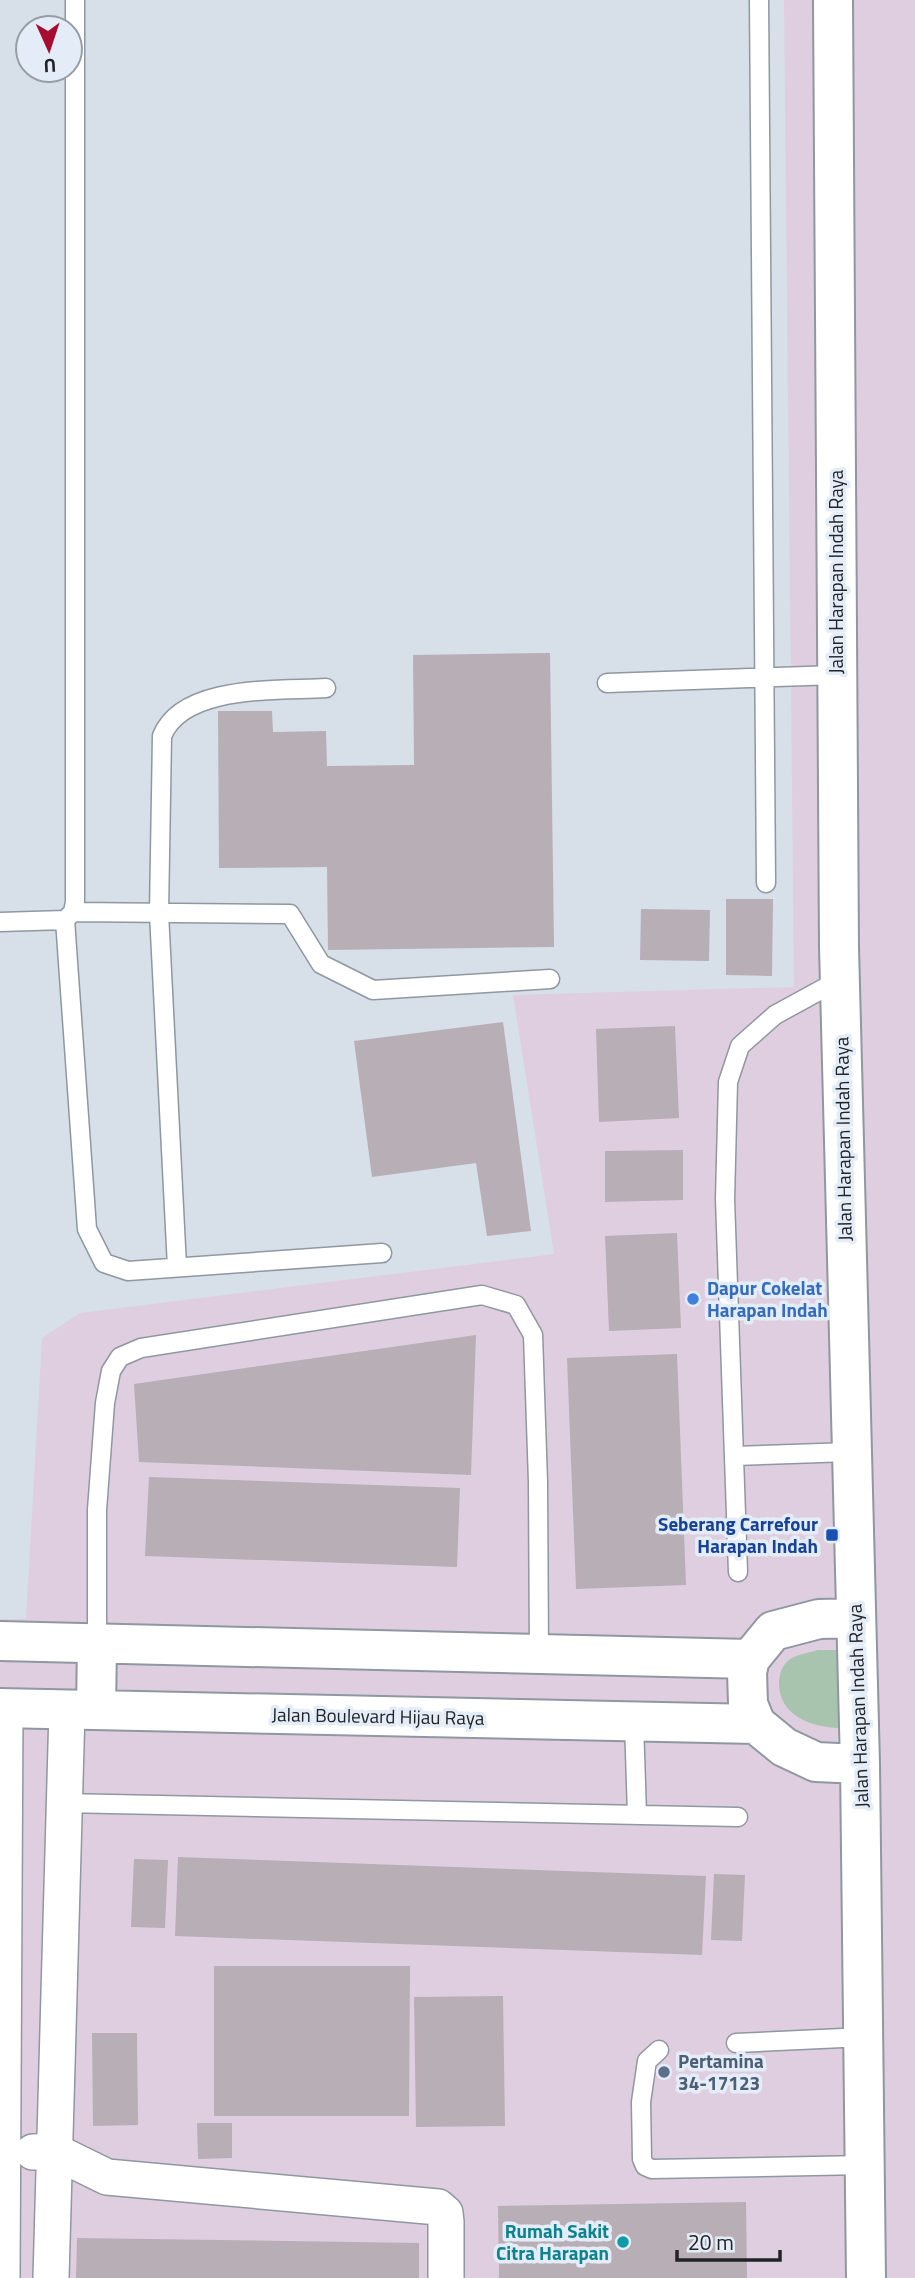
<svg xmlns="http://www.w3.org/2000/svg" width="915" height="2278" font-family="'Titillium Web',sans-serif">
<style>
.commercial{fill:#dfcee0}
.green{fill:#a8c3ae}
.building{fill:#b8aeb6}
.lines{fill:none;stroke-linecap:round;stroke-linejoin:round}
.lane-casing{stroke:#8f97a0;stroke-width:21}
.street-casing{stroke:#8f97a0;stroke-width:38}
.secondary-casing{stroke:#8f97a0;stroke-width:42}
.lane{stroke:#fff;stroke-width:18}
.street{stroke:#fff;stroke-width:35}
.secondary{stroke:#fff;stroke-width:38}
.shop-dot{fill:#3f7fe0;stroke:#e4edf7;stroke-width:2.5}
.transit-dot{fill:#1a4fb4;stroke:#e4edf7;stroke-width:2.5}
.service-dot{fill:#5c6f8a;stroke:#e4edf7;stroke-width:2.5}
.culture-dot{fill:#0f9aa8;stroke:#e4edf7;stroke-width:2.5}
.labels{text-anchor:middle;stroke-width:7;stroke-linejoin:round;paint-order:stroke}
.street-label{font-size:19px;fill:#212427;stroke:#e4edf7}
.shop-label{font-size:19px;font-weight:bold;fill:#366cbe;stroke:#e4edf7;text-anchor:start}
.transit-label{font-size:19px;font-weight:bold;fill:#164399;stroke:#e4edf7;text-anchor:end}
.service-label{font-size:19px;font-weight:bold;fill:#4e5e75;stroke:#e4edf7;text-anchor:start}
.culture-label{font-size:19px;font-weight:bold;fill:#0d838f;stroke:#e4edf7;text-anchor:end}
</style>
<rect width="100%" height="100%" fill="#d7dfe9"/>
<!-- commercial -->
<path class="commercial" d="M 784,0 L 915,0 L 915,2278 L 0,2278 L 0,1619 L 26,1619 L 42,1338 L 80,1313 L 554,1254 L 513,995 L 794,987 Z"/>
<!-- green -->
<path class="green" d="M 818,1650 L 837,1650 L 840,1728 C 811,1727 778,1716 779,1681 C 780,1672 783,1663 792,1658 C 799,1654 809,1653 818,1650 Z"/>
<!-- building -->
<path class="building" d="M 550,653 L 554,947 L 328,950 L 327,867 L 219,868 L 218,711 L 272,711 L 273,732 L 326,731 L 327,766 L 414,765 L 413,655 Z
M 726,899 L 773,899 L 772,976 L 726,975 Z
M 641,909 L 710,910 L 709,961 L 640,960 Z
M 503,1022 L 531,1231 L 487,1236 L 476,1163 L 372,1177 L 354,1041 Z
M 675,1026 L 679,1118 L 599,1122 L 596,1029 Z
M 683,1150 L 683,1200 L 605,1202 L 605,1151 Z
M 677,1233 L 681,1328 L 609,1331 L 605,1236 Z
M 476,1335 L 471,1475 L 139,1462 L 134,1384 Z
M 677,1354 L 686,1585 L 576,1589 L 567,1358 Z
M 149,1477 L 460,1488 L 457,1567 L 145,1556 Z
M 178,1857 L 706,1876 L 702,1955 L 175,1936 Z
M 134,1859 L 168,1860 L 165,1928 L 131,1927 Z
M 714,1874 L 745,1875 L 742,1941 L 711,1940 Z
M 214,1966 L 410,1966 L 409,2116 L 214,2116 Z
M 503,1996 L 505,2126 L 416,2127 L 414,1997 Z
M 92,2033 L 137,2033 L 138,2125 L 93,2126 Z
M 197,2123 L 232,2123 L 232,2158 L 198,2159 Z
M 746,2202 L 747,2278 L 499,2278 L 498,2206 Z
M 77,2238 L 419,2243 L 419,2278 L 76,2278 Z"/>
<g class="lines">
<!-- lane casing -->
<g class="lane-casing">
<path id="lane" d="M 759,0 L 766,883
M 607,683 L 837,675
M 73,912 L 290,914 L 321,964 L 373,990 L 550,979
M 65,920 L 87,1229 L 104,1263 L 128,1271 L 382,1253
M 0,922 L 65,920 L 73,912 L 75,902 L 75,0
M 177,1267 L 159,913 L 162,736 C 183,684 279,691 326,688
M 735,1456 L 850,1452
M 738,1572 L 725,1199 L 728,1082 L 740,1046 L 775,1015 L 839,980
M 97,1644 L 97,1510 L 105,1403 L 111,1371 L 120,1357 L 141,1348 L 482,1295 L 516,1305 L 533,1335 L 538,1482 L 539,1654
M 634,1722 L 637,1815
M 62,1803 L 738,1817
M 736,2043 L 864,2037
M 659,2050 L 647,2061 L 641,2102 L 642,2159 L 645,2166 L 652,2169 L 865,2165"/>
</g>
<!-- street casing -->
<g class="street-casing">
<path id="street" d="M 33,2152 L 54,2151 L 107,2177 L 438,2207 L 445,2213 L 446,2222 L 446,2278
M 2,2278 L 5,1708
M 51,2278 L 67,1710"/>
</g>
<!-- secondary casing -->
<g class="secondary-casing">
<path id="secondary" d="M 833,0 L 839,947 L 860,1764 L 866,2278
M 856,1618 L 819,1619 L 773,1631 L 750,1659 L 747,1672 L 748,1704 L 756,1724 L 784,1747 L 816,1762 L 860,1764
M 0,1641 L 750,1659
M 0,1708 L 756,1724
M 96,1710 L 97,1644"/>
</g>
<!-- lane -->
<use href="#lane" class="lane"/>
<!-- street -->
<use href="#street" class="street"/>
<!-- secondary -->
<use href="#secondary" class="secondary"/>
</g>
<!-- markers -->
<circle class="shop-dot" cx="693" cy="1299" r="7"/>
<rect class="transit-dot" x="825" y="1528" width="14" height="14" rx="3.5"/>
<circle class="service-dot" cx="664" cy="2072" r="7"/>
<circle class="culture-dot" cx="623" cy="2242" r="7"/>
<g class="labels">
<!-- street labels -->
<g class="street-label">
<text transform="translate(836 572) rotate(-90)" y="7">Jalan Harapan Indah Raya</text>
<text transform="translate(843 1139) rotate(-91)" y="7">Jalan Harapan Indah Raya</text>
<text transform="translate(858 1706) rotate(-92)" y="7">Jalan Harapan Indah Raya</text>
<text transform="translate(378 1716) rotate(1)" y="7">Jalan Boulevard Hijau Raya</text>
</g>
<!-- shop labels -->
<g class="shop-label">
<text x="707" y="1295">Dapur Cokelat<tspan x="707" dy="22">Harapan Indah</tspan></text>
</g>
<!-- transit labels -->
<g class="transit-label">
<text x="818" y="1531">Seberang Carrefour<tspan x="818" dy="22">Harapan Indah</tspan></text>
</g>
<!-- service labels -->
<g class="service-label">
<text x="678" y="2068">Pertamina<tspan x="678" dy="22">34-17123</tspan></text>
</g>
<!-- culture labels -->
<g class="culture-label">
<text x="609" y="2238">Rumah Sakit<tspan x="609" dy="22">Citra Harapan</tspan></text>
</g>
</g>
<!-- north arrow -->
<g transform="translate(49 49) rotate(177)"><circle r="33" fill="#e4edf7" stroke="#969da4" stroke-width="2"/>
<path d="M0-5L12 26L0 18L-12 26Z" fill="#a60d30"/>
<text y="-10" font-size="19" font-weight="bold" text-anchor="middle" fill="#212427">U</text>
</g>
<!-- scale -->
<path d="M677 2250v10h103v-10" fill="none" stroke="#212427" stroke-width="3.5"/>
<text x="688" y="2250" font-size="21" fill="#212427" stroke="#e4edf7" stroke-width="5" paint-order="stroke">20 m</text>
</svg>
